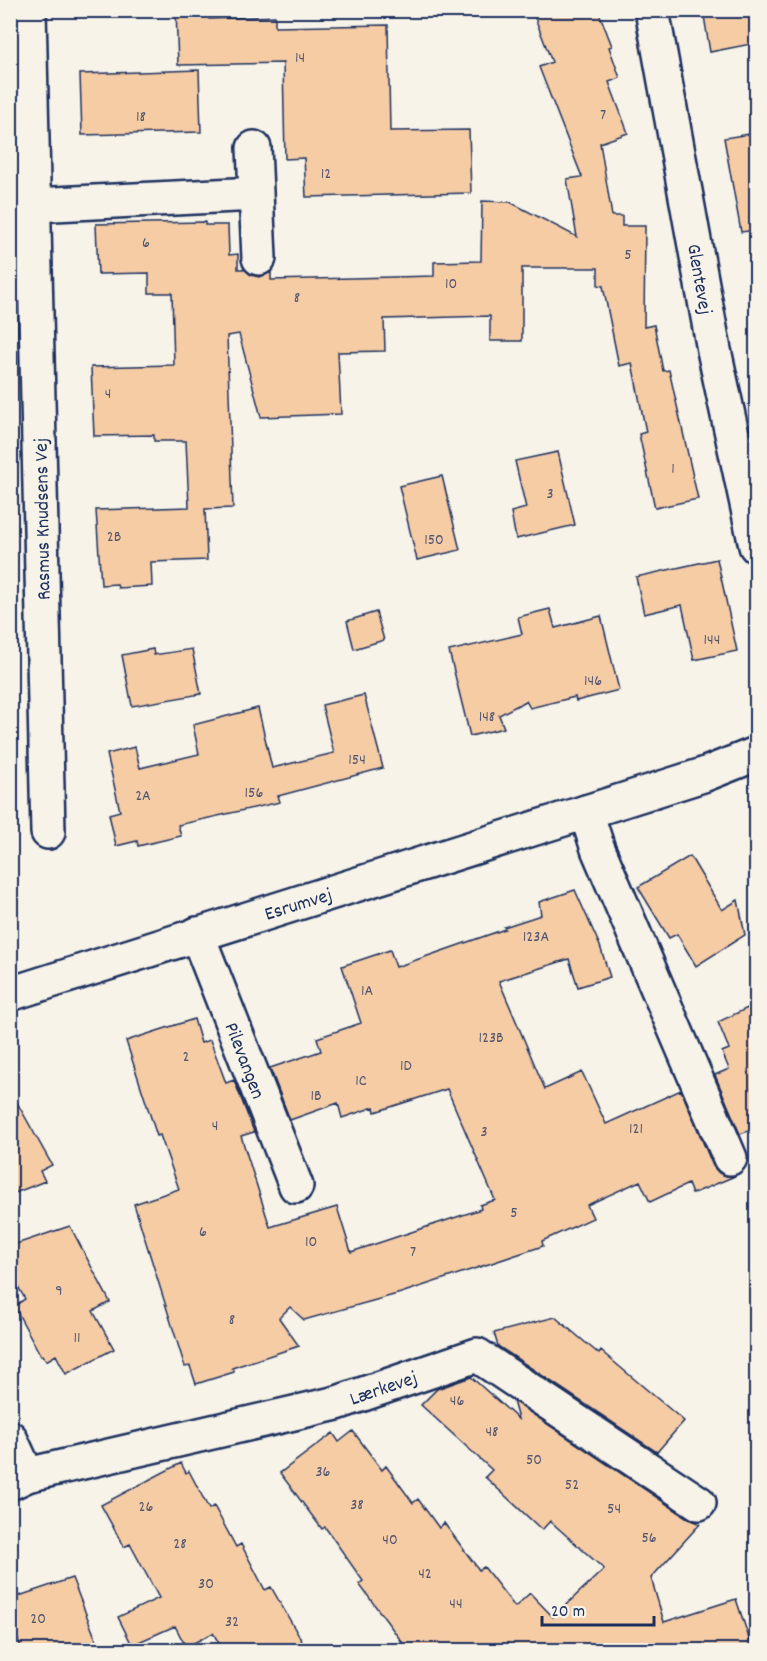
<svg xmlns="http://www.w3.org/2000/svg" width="767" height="1661" font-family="Dekko,sans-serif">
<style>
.building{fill:#f6cca5;stroke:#1b2f5e;stroke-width:1.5}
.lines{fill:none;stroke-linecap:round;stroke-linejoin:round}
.minor-casing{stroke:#1b2f5e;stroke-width:38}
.major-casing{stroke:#1b2f5e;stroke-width:38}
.minor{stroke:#f7f3e8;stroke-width:33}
.major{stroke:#f7f3e8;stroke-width:33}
.labels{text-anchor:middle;stroke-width:6;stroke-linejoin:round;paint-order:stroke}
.number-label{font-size:16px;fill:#525670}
.street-label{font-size:20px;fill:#1b2f5e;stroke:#f7f3e8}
</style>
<rect width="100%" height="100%" fill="#f7f3e8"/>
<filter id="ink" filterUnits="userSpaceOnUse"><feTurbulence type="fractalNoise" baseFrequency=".0167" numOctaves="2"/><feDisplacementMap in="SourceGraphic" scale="12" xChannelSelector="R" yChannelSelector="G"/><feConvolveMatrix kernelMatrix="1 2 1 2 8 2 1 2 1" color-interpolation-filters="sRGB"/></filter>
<g filter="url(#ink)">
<!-- building -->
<path class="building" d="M 176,10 L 208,10 L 209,19 L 275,16 L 275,27 L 388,25 L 390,131 L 469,130 L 471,193 L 306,197 L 304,158 L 285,159 L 283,63 L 178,65 Z
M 532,10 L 598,10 L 612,46 L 609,47 L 620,78 L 609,82 L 628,133 L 600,143 L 612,216 L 622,216 L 622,226 L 645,226 L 644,327 L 654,325 L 663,371 L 669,370 L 698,499 L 655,508 L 639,434 L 646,432 L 632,363 L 619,366 L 603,286 L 598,285 L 598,268 L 522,268 L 522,341 L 490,341 L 490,316 L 384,319 L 385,351 L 338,352 L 341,414 L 261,417 L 239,334 L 227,336 L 233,508 L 205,509 L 207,560 L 151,562 L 152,586 L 118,588 L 117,584 L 101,585 L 96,510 L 189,507 L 186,441 L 154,441 L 154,435 L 94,436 L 91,367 L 174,365 L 172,293 L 149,293 L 149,273 L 98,274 L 96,224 L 205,222 L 205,225 L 228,225 L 229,255 L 238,254 L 238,269 L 244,269 L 251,275 L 259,277 L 271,272 L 271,280 L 434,276 L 434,262 L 481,261 L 482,201 L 510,202 L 577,237 L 567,179 L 582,177 L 539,67 L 552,62 Z
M 703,10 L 756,10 L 756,43 L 710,52 Z
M 199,70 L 201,132 L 82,135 L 80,74 Z
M 756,133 L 756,230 L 741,232 L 724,138 Z
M 558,452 L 575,525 L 516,539 L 511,512 L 526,508 L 515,461 Z
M 442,476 L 460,550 L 417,560 L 399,486 Z
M 717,559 L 737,651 L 694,660 L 682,605 L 644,614 L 636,577 Z
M 550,609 L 555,628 L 601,616 L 619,690 L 576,701 L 575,697 L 530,708 L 526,701 L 499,715 L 504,728 L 470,736 L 449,651 L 522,634 L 518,617 Z
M 376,612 L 384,640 L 354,649 L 347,621 Z
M 153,649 L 154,655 L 192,649 L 201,694 L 132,706 L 122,655 Z
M 364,695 L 383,768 L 278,796 L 280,802 L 178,825 L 181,836 L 138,846 L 137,841 L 116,846 L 109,814 L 120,811 L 107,754 L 135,747 L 140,768 L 199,754 L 193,725 L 258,708 L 272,768 L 334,753 L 322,705 Z
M 690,856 L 722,910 L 738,900 L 745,935 L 696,966 L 677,934 L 669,938 L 638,887 Z
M 575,890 L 600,946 L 610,977 L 578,987 L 569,959 L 499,981 L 545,1089 L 582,1072 L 606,1124 L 681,1090 L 713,1166 L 719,1173 L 727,1176 L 735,1176 L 692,1194 L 688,1184 L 650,1202 L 640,1181 L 587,1205 L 593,1218 L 542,1241 L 543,1246 L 401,1293 L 304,1320 L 290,1307 L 279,1318 L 299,1346 L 232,1368 L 234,1372 L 196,1384 L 190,1366 L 185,1367 L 134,1204 L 179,1189 L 160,1135 L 157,1136 L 126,1041 L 194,1019 L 201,1043 L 210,1040 L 226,1083 L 234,1080 L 254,1132 L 241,1136 L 270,1227 L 337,1207 L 351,1252 L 481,1209 L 480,1205 L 495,1200 L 447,1089 L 375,1112 L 374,1107 L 342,1118 L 338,1103 L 290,1120 L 270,1068 L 321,1051 L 317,1038 L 361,1023 L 342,966 L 390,950 L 396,967 L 505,929 L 504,927 L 541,915 L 539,902 Z
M 756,1004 L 756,1134 L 754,1129 L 740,1134 L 715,1075 L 729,1069 L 722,1052 L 729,1049 L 718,1022 Z
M 10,1090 L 52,1165 L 40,1171 L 45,1181 L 10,1195 Z
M 70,1226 L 110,1302 L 93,1311 L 114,1349 L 66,1374 L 56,1355 L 46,1361 L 43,1355 L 41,1356 L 14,1306 L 25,1299 L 10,1272 L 10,1246 Z
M 555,1317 L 599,1354 L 601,1351 L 684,1421 L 657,1452 L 498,1346 L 494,1333 Z
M 471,1377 L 518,1419 L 513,1401 L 689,1519 L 700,1524 L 651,1578 L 664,1622 L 736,1599 L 753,1650 L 408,1650 L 359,1584 L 363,1581 L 325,1527 L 322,1529 L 280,1473 L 333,1433 L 339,1442 L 353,1431 L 382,1470 L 386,1466 L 413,1503 L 418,1499 L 439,1528 L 444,1523 L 479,1570 L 484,1567 L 515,1607 L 530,1593 L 553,1617 L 604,1569 L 550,1521 L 542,1530 L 485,1477 L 492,1470 L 421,1405 L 437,1389 Z
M 181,1463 L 186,1473 L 189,1471 L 209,1509 L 214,1506 L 236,1547 L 241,1544 L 265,1590 L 271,1587 L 307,1650 L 223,1650 L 213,1633 L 186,1647 L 175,1626 L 132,1645 L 118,1617 L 159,1598 L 130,1544 L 124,1547 L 101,1505 Z
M 72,1578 L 100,1650 L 22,1650 L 10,1619 L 10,1599 Z"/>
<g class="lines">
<!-- minor casing -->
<g class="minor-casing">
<path id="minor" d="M 29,10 L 48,832
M 652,10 L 714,350 L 756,546
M 254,148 L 259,258
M 34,205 L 256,194
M 586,812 L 598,849 L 730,1158
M 197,934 L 296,1186
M 10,1438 L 27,1475
M 10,1483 L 27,1475 L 337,1403 L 477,1355 L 699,1503"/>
</g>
<!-- major casing -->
<g class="major-casing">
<path id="major" d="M 10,994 L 586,812 L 703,775 L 756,754"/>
</g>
<!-- minor -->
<use href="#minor" class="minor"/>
<!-- major -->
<use href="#major" class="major"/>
</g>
</g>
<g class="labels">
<!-- number labels -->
<g class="number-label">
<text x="300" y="62">14</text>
<text x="603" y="119">7</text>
<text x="141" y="121">18</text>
<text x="326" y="178">12</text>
<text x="146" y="247">6</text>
<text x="628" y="259">5</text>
<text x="451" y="288">10</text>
<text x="297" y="302">8</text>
<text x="108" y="398">4</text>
<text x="673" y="473">1</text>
<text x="550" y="498">3</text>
<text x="114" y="541">2B</text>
<text x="434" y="544">150</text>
<text x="712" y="644">144</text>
<text x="593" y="685">146</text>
<text x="487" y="721">148</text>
<text x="357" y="764">154</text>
<text x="254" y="797">156</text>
<text x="143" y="800">2A</text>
<text x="536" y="941">123A</text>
<text x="367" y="995">1A</text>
<text x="491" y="1042">123B</text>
<text x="186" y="1061">2</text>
<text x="406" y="1070">1D</text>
<text x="361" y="1085">1C</text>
<text x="316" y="1100">1B</text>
<text x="215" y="1130">4</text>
<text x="636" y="1133">121</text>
<text x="484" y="1136">3</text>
<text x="514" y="1217">5</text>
<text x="203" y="1236">6</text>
<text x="311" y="1246">10</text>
<text x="413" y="1256">7</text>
<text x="59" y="1295">9</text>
<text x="232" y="1324">8</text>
<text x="77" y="1342">11</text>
<text x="457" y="1405">46</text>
<text x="492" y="1436">48</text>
<text x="534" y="1464">50</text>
<text x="323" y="1476">36</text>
<text x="572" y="1489">52</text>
<text x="357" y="1509">38</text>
<text x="146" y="1511">26</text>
<text x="614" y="1513">54</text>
<text x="649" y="1542">56</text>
<text x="390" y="1544">40</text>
<text x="180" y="1548">28</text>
<text x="425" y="1578">42</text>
<text x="206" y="1588">30</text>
<text x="456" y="1608">44</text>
<text x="38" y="1623">20</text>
<text x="232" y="1626">32</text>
</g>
<!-- street labels -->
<g class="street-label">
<text transform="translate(701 279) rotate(80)" y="7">Glentevej</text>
<text transform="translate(41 519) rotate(-91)" y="7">Rasmus Knudsens Vej</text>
<text transform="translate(298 903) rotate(-17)" y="7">Esrumvej</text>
<text transform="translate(246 1060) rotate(69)" y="7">Pilevangen</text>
<text transform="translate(383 1387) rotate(-19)" y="7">Lærkevej</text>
</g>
</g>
<!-- margin -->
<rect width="767" height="1661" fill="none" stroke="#f7f3e8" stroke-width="36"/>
<rect x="18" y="18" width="731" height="1625" fill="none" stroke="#1b2f5e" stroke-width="2" filter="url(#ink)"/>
<!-- scale -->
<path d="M542 1616v9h112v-9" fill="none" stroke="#1b2f5e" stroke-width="3"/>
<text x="551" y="1616" font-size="18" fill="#1b2f5e" stroke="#f7f3e8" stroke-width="4.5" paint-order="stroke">20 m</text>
</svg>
